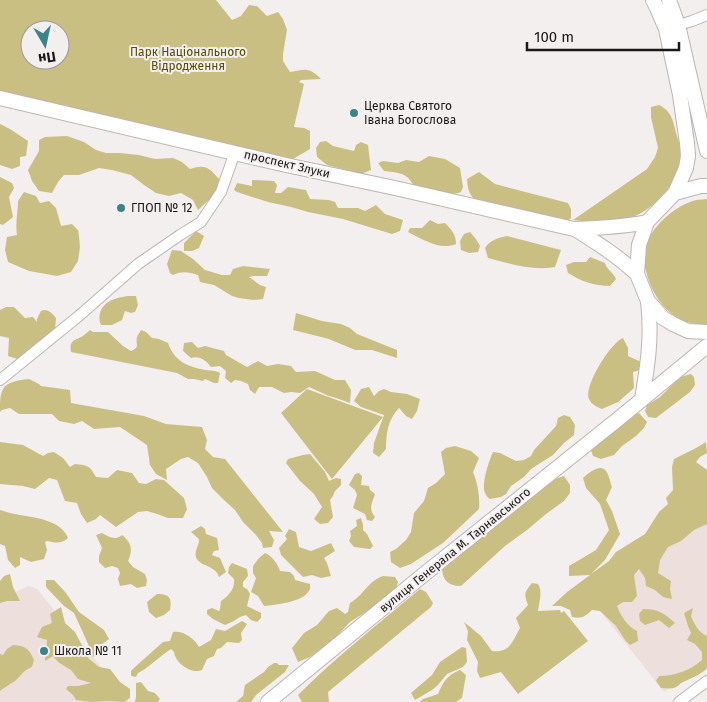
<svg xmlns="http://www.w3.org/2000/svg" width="707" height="702" font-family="'Fira Sans',sans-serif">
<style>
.built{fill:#ecdfdc}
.green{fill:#cabf83;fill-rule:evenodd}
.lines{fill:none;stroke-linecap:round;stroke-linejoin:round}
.minor-casing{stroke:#bab6b5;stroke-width:12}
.secondary-casing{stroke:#bab6b5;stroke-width:16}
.minor{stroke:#fff;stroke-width:10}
.secondary{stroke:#fff;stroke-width:14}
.poi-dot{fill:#3b8388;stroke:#f3efee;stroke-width:2}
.labels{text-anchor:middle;stroke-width:4;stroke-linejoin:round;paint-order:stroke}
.park-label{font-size:12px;fill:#574c04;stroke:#f3efee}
.poi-label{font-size:12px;fill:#1a1818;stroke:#f3efee;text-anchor:start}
.street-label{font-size:12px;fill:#1a1818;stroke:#f3efee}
</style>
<rect width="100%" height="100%" fill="#f3efee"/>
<!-- built -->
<path class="built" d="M 707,493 L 707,659 L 664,692 L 583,589 Z
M 28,586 L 36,588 L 130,702 L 0,702 L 0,600 Z"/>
<!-- green -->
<path class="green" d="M 0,0 L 216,0 L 232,20 L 241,16 L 249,5 L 257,6 L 267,16 L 278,12 L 283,19 L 287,30 L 283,54 L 283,61 L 290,72 C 306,69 309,67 321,79 L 301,80 L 299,82 L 304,84 L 294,127 L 304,128 L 310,131 L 310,149 L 293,159 L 274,157 L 89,117 L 69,106 L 24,99 L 0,92 ZM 30,30 L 60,30 L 60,60 L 30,60 Z
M 659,105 C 673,112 673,122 677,136 C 678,140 680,144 680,147 C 685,177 654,213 626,219 C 609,223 590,222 573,220 L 647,169 L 655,157 L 658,148 L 651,117 L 651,107 Z
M 0,124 L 10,129 L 28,141 L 26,156 L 20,157 L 20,166 L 12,169 L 0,165 Z
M 67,136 L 84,142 L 96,150 L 106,153 L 120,153 L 139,155 L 155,159 L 173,158 L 182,162 L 190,169 C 208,163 210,170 222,182 L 209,200 L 198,210 L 193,200 L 181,193 L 169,196 L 156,193 L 144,185 L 131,175 L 112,170 L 99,168 L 79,175 L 64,175 L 58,182 L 52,193 L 39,191 L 32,181 L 28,170 L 39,151 L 39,140 L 45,137 Z
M 326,141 L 333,146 L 354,151 L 356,145 L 361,142 L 368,145 L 371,170 L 361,174 L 327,165 L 317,157 L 316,148 L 320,142 Z
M 429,156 L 445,159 L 460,168 L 463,187 L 461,192 C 452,196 426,194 418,189 C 413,186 411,180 407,177 C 401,172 391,172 384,171 L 378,163 L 383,161 L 398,163 L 406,160 L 419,162 Z
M 479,172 L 495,184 L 568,203 L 571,209 L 571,218 L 565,223 L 481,206 C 471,196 468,194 467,179 Z
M 0,177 L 12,183 L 14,188 L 9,197 L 13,217 L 3,225 L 0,224 Z
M 252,180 L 274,181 L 277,185 L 275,193 L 281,193 L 288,187 L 306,190 L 310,199 L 329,200 L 335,202 L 338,208 L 358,208 L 365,211 L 376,205 L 385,214 L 403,220 L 400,231 L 392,234 L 343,219 L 308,212 L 291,207 L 268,202 L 237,192 L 234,190 L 237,183 L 252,186 Z
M 24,192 L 36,196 L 40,203 L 49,201 L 56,208 L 61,226 L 72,224 L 78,230 L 79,236 L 80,247 L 78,261 L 71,272 L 57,276 L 29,271 L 8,262 L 5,250 L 7,237 L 17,235 C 15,223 18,212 18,201 Z
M 707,199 L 707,324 C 674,327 653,300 646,271 C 644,265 642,256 644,249 C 651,227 674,206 696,200 C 699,200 703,199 707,199 Z
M 430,220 L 438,224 L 445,223 C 451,229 456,234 456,244 C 440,251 422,239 408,232 L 410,228 L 422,228 Z
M 196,231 L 204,236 L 199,248 L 192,251 L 184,251 L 184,243 Z
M 470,232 L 476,239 L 480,246 L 478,252 L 469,253 L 461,250 L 460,241 L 464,234 Z
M 507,236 L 561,250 L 555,267 C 532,271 511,264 488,258 L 485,248 C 490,240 498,238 507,236 Z
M 172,250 L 181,251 L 193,259 L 205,270 L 222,275 L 230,275 L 233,269 L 243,266 L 270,269 L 267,276 L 253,276 L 249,277 L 260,285 L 266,287 L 263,299 L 253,300 L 239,298 L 232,296 L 214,285 L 200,282 L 198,275 C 188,272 182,271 173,275 L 170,273 L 167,264 Z
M 590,257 L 605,263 C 607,270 613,272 616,279 L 610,286 C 594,286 581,281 568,273 L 566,265 L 574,262 L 586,262 Z
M 128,296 L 136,296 L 138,305 L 135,312 L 131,313 L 125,311 L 122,320 L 112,325 L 101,325 C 96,314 103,302 115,299 C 119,297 124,297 128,296 Z
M 6,307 L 14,307 L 25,318 L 33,317 L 37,322 L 37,319 L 41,311 C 47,308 52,313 56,318 L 55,331 L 47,341 L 39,341 L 37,346 L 21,360 L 8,356 L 9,338 L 0,336 L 0,310 Z
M 296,313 L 322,321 L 341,324 L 350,328 L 357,334 L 397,350 L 397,358 L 372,350 L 355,350 L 329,339 L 293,330 Z
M 90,330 L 93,332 L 108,332 L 123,346 L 131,351 C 141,346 135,345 137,337 C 138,334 140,332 141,330 L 146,332 L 152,338 L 159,339 L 168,343 C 175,362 187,366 205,370 C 211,371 215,370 220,373 L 218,383 L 214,383 L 205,379 L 203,381 L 194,379 L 188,379 L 177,373 L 71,352 C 69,340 74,341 83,336 C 85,334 88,332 90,330 Z
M 623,338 L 628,348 L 628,356 L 641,362 L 640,370 L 633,372 L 634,388 L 618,402 L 602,409 C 597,407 591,404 589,399 C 583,387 611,342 623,338 Z
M 192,342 L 198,348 L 205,346 L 224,351 L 226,355 L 247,367 L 258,361 L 267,366 L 278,364 L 291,366 L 296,372 L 315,371 L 335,380 L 345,380 L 351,390 L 350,403 L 336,398 L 329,396 L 309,387 L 300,393 L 291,392 L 284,393 L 272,387 L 259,387 L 255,394 L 250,390 L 248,384 L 241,381 L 235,380 L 231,383 L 225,378 L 226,371 L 220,366 L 211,367 C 207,361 199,355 191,358 L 183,351 L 184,343 Z
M 691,374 L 694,377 L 695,385 L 690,392 L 656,418 L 648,417 L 645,411 L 647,405 L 660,397 L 680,377 Z
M 29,379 L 39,384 L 41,386 L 70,390 L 71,403 L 144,416 L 166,424 L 202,427 L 207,440 L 205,449 L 213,457 L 225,459 L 283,532 L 269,531 L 274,540 L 272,547 L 263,548 L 262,543 L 256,535 L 243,522 L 235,510 L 224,500 L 212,488 L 207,477 L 198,463 L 188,457 L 181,459 L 166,469 L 167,480 L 156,474 L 150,465 L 147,445 L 120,427 L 94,429 L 82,421 L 74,424 L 59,421 L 52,414 L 19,414 L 10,408 L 2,410 L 0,412 C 0,387 2,382 29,379 Z
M 369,387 L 374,396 L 379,391 L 384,389 L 391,392 L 407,394 L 420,399 L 417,411 L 412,419 L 406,416 L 399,408 C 388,419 386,434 386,449 L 379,457 L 373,453 L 374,443 L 384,415 L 361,407 L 354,401 L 361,389 Z
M 307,389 L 383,417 L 332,479 L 281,413 Z
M 639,413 L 647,422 L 644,428 L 636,436 L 622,446 L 614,455 L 601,459 L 593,456 L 590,447 L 605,434 L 617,429 L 630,415 Z
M 564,415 L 570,417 L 575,425 L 574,435 L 564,443 L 553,455 L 531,469 L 524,477 L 511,486 L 506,494 L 501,497 L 490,499 C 489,499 485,494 485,493 C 481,483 489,461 493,452 L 500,453 L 516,461 L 524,460 L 531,456 L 534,450 L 556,426 L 558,418 Z
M 0,442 L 23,445 L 43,456 L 48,453 L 54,452 L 63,458 L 70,467 L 75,464 C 88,465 90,466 96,477 L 108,478 L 117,470 L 132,473 L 139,483 L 146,484 L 156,479 L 164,480 L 184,498 L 187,509 L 183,518 L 168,518 L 157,514 L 147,511 L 138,512 L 116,527 L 100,515 L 96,519 L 87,523 L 81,514 L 77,503 L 65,501 L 57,480 L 49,478 L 35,489 L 23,486 L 0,484 Z
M 706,442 L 707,453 L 700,457 L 696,462 L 707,470 L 707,524 L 694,530 L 681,541 L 668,547 L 660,560 L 658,573 L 671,581 L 670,589 L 672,599 L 663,597 L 655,590 L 646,586 L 645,578 L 639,569 L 634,575 L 637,596 L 632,602 L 623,602 L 617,606 C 621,616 627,626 637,631 L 638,641 L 630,645 L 625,640 L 616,626 L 600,611 L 592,610 C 585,617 581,619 572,617 L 570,610 L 561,606 L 552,606 L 567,592 L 590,575 L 569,576 L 569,566 L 596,550 L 609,530 L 600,504 L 586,488 L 583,478 C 587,474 591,471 596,469 C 608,464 609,479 612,487 L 606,500 L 612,511 L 620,534 L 605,560 L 591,574 L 609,561 L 616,552 L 645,534 L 659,512 L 668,504 L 666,498 L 673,490 L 672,467 L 674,459 L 696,448 Z
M 455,446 L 471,451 L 479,458 L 473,472 C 478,484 480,497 479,509 L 443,543 L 411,564 L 400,568 L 391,562 L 390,552 L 396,549 L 406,540 L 411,532 L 414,513 L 424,501 L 428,488 L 436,483 L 445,474 L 441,452 L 446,448 Z
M 310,454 L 325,472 L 329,481 L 336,478 L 341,479 L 341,485 L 335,491 L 333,496 L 330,500 L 333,517 L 328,523 L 320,524 L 314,519 L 322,507 L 314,494 L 300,481 L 286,463 L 288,459 L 303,455 Z
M 359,473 L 362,476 L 361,485 L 369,486 L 370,490 L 375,494 C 372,504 368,508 375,517 L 372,521 L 367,520 L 365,514 L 353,508 L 357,495 L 355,490 L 349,485 L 355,474 Z
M 564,476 L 570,485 L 570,493 L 564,501 L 546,514 L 527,530 L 505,546 L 461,586 C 449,586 443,581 442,569 L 546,482 Z
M 0,510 C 7,512 13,514 20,515 C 36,518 61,520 68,538 C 62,544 55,543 47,541 L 45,542 L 47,550 L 44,559 L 31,562 L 20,557 L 20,565 L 15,568 L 8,560 L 5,546 L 0,544 Z
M 361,518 L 363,525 L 363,530 L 367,534 L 373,546 L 370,549 L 354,547 L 349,541 L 351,536 L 350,531 L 357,526 L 356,520 Z
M 201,526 L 205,529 L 206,534 L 217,538 L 219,550 L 214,551 L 212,555 L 220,558 L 226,572 L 219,577 C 218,574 216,571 214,570 C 207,564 193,564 196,551 C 197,547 199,544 199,539 L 191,532 Z
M 289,529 L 296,532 L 299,547 L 311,551 L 331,543 L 335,551 L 324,558 L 327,563 L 331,576 L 321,578 L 312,575 L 303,577 L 281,555 L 279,548 L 287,539 L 285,536 Z
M 102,533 C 109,537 115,541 122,535 C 132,543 133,550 128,561 L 133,567 L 145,574 L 147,580 L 146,586 L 137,588 L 131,584 L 120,586 L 118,579 L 120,573 L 118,568 L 112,566 L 105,568 L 99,562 L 99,556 L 102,548 L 96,535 Z
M 265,553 C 272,556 278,564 280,571 L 290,572 L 294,576 L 295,580 L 310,584 C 310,588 311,589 308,592 C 302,602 275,605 264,606 L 258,596 L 251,592 L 256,578 L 253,573 L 253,566 L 259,558 Z
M 232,563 L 247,569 L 248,576 L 243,582 L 243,587 L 247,589 L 250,594 L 247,606 L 261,613 L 261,618 L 257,622 L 251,620 L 246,615 L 240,617 L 234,621 L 225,625 L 213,619 L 207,614 L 207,610 L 212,608 L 219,611 L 220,609 L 221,601 C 229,595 235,589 234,579 L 228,573 L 229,567 Z
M 10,574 L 13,587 L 20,601 L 7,601 L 0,603 L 0,581 L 4,576 Z
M 383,576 L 395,577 L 398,582 L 396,589 L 380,603 L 350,622 L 333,640 L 310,657 L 298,662 L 292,648 L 304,633 L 317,625 L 329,611 L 337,608 L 345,614 L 348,612 L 350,603 C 363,596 368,581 383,576 Z
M 46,580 L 54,580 L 66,593 L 79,612 L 104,630 L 109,639 L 101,645 L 96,656 L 90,657 L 89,646 L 74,613 L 64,606 L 46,587 Z
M 532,583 L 538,584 C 543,592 539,602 538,611 L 560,610 L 561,613 L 564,611 L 588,641 L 518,694 L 501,672 L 480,678 L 477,671 L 478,662 L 467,640 L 468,631 L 464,622 L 481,636 L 492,651 C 510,653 512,642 520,628 L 516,618 L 528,605 C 524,594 524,593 532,583 Z
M 420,589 L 426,592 L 433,603 L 431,607 L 328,692 L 329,702 L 302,702 L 298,695 C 336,657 378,624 420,589 Z
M 157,594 C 170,594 172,598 170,610 L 164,615 L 156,618 L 149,612 L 147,602 Z
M 61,607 L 65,623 L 75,632 L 89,659 L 99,667 L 110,669 L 120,682 L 130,689 L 130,698 L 124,702 L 108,701 L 92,702 L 76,700 L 73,695 L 66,689 L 68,686 L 78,686 L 91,683 L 78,679 L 71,670 L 58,662 L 53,656 L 45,661 C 45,653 47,647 47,640 L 37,637 L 42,627 L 52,623 L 50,614 Z
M 693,608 L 691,616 C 694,624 699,633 707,636 L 707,668 C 701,675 689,679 681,683 C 679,685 677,687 674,688 C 670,689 665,688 661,688 L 656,681 L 659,676 C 675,676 691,670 702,660 L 702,652 L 695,644 L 687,640 L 691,633 L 688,626 L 684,613 Z
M 643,609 C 658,609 664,613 675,623 L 669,628 L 659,620 L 645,625 L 640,621 L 639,614 Z
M 242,621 L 247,624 L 241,633 L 242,640 L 239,643 L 227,642 L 221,648 L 217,649 L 214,656 L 207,659 L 202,670 C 200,671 197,671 194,671 C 185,669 175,661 174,652 L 171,649 L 164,654 L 145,669 L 138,673 L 136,677 L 131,676 L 131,671 L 135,667 L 163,642 L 170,641 L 173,632 C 183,630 195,639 199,647 L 211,640 L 216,629 L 225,631 Z
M 13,645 C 25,646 29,648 34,660 L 32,667 C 22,671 23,674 15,681 C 10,684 5,687 0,691 L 0,654 L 3,655 L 7,649 Z
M 462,647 L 466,648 L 467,662 L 463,667 L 447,674 L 438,685 L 432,690 L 415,700 L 411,693 L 432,675 L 440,662 Z
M 274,663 L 277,663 L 279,665 L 289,665 L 285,672 L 256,695 L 251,702 L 236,702 L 243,696 L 245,685 L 264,672 L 268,667 Z
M 460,670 L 466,675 L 462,698 L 456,702 L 420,702 L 423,699 L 438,694 C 443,682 447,675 460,670 Z
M 141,682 L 148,691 L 155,693 L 160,699 L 158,702 L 135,702 L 136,697 L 136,683 Z"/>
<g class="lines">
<!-- minor casing -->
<g class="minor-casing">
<path id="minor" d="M 672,27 L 692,21 L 707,15
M 0,380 L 80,315 L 138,264 L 180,235 L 201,222 L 221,192 L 235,152
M 679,702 L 707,681"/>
</g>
<!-- secondary casing -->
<g class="secondary-casing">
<path id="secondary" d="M 653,0 L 657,8 L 666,29 L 680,95 L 687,143 L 688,156 L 686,168 L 675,193
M 669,0 L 678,25 L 707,151
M 0,98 L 286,165 L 395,188 L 574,229 C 599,228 623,227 647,222
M 707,186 L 701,186 L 675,193 L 647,222 L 639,245 L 637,274 L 648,301 L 663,318 L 673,324 L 688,331 L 707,332
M 575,229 C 597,243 618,256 637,274
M 642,399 C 648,363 652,337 648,301
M 268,702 L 422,576 L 617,420 L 707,346"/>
</g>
<!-- minor -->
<use href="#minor" class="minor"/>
<!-- secondary -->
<use href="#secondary" class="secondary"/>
</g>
<!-- markers -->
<g class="poi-dot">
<circle cx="354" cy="113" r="5"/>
<circle cx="121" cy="208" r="5"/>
<circle cx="44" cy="651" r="5"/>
</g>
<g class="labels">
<!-- park labels -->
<g class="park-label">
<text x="188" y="56">Парк Національного<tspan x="188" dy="14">Відродження</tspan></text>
</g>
<!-- poi labels -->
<g class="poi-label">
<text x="364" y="110">Церква Святого<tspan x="364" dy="14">Івана Богослова</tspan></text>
<text x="131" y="212">ГПОП № 12</text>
<text x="54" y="655">Школа № 11</text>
</g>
<!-- street labels -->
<g class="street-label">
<text transform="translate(287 164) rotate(13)" y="4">проспект Злуки</text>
<text transform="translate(455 550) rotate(-39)" y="4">вулиця Генерала М. Тарнавського</text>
</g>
</g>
<!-- north arrow -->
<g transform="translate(45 45) rotate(171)"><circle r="24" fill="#f3efee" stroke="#9c9998"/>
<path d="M0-4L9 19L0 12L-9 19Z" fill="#3b8388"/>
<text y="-8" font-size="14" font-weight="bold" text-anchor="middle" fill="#1a1818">Пн</text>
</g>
<!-- scale -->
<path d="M527 42v8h152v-8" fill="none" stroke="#1a1818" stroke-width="2.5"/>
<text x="534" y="42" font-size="15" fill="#1a1818" stroke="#f3efee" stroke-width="4" paint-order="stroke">100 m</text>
</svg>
